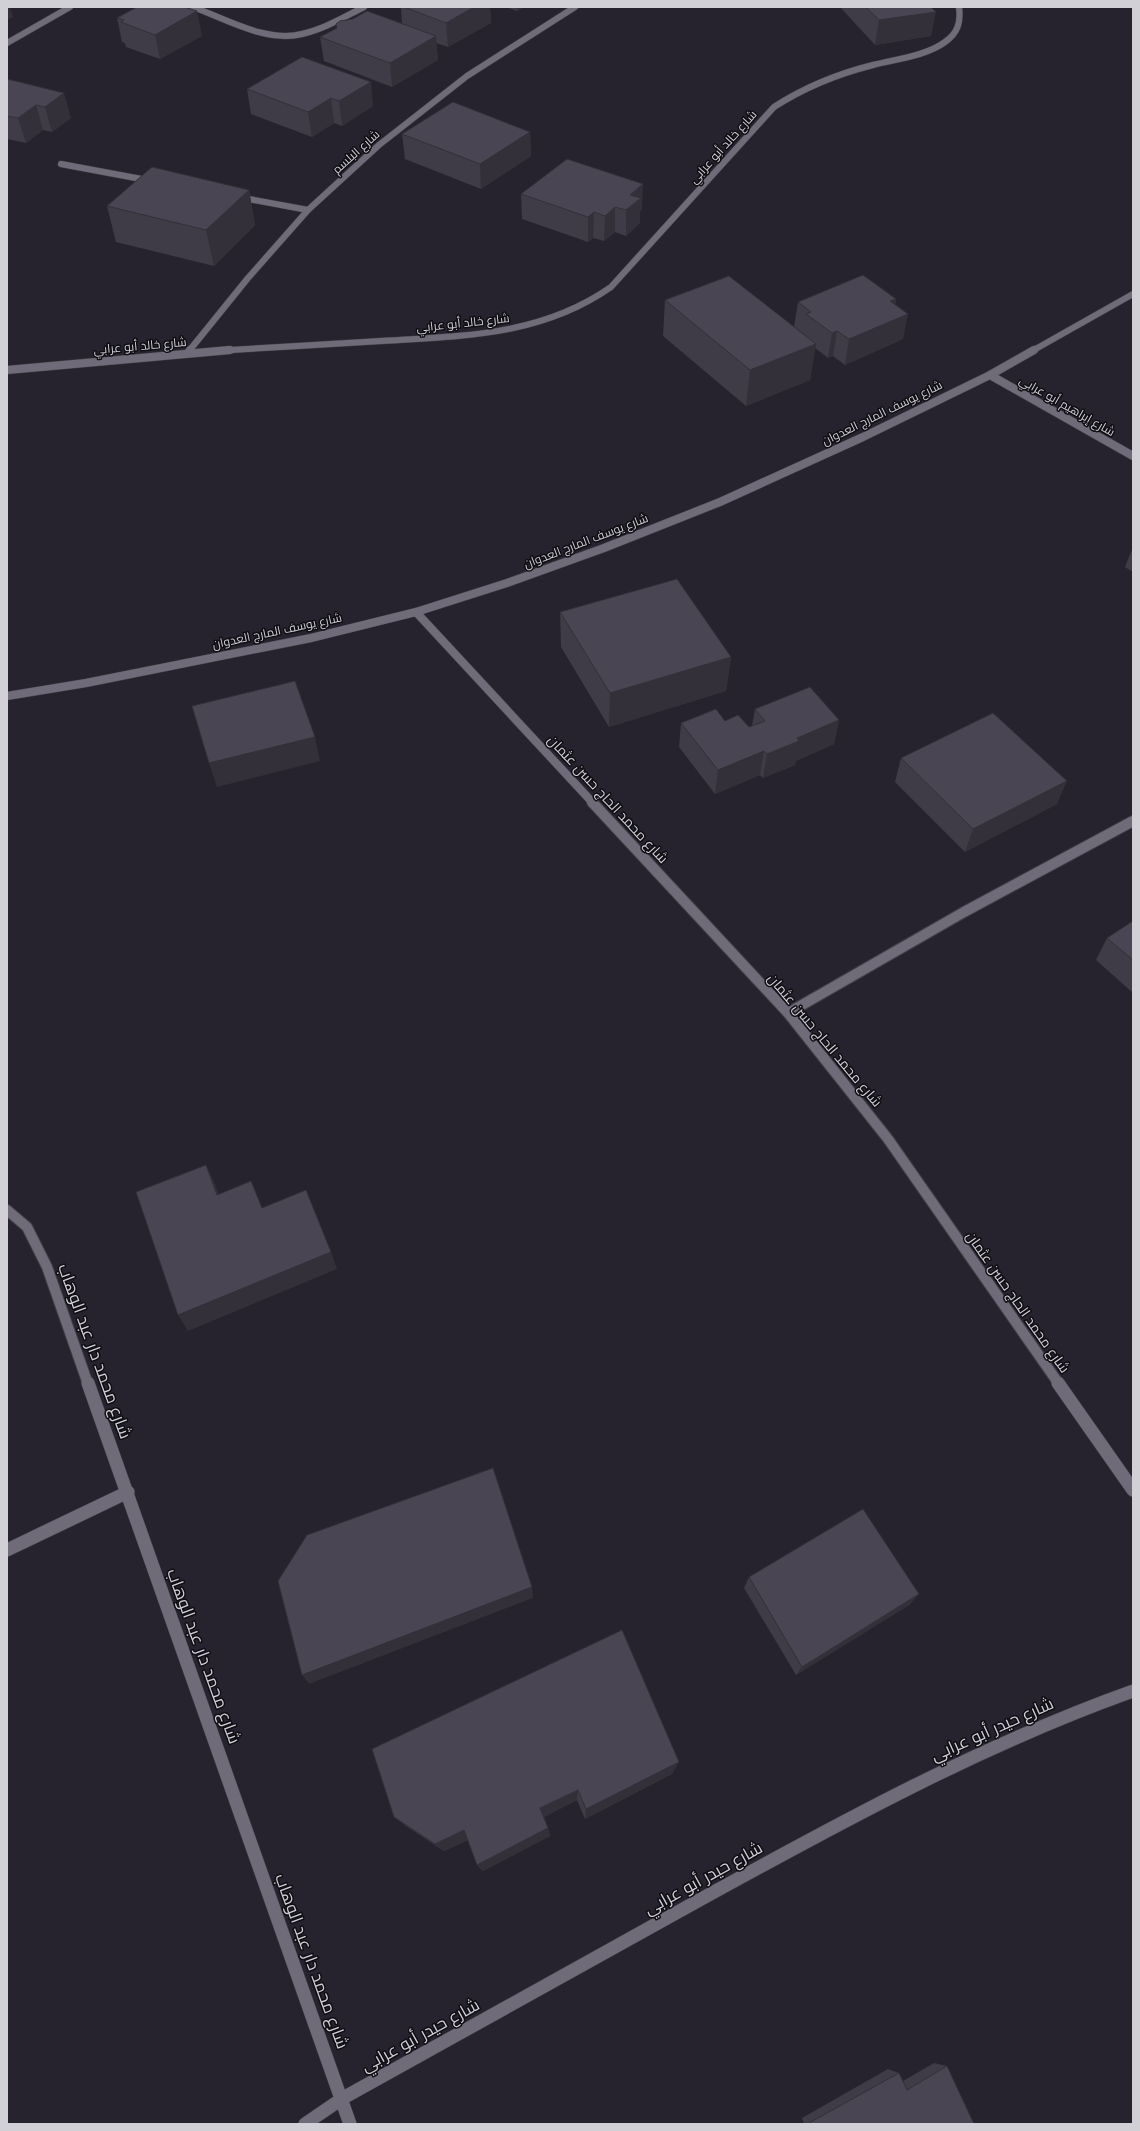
<svg xmlns="http://www.w3.org/2000/svg" width="1140" height="2131" font-family="'Noto Sans',Cairo,sans-serif">
<style>
.lines{fill:none;stroke-linecap:round;stroke-linejoin:round}
.minor-far3-casing{stroke:#424048;stroke-width:7}
.minor-far2-casing{stroke:#424048;stroke-width:9}
.minor-far1-casing{stroke:#424048;stroke-width:12}
.minor-casing{stroke:#424048;stroke-width:14}
.minor-far3{stroke:#6f6b78;stroke-width:6}
.minor-far2{stroke:#6f6b78;stroke-width:8}
.minor-far1{stroke:#6f6b78;stroke-width:10}
.minor{stroke:#6f6b78;stroke-width:13}
.wall{fill:#3f3b47}
.shaded-wall{fill:#333039}
.building{fill:#494552;stroke:#333039}
.labels{text-anchor:middle;stroke-width:3;stroke-linejoin:round;paint-order:stroke}
.far-street-label{font-size:12px;fill:#d2d0d7;stroke:#0f0e13}
.street-label{font-size:14px;fill:#d2d0d7;stroke:#0f0e13}
.near-street-label{font-size:17px;fill:#d2d0d7;stroke:#0f0e13}
</style>
<rect width="100%" height="100%" fill="#27232e"/>
<g class="lines">
<!-- minor-far3 casing -->
<g class="minor-far3-casing">
<path id="minor-far3" d="M 193,7 C 226,19 266,43 302,34 C 324,29 344,17 364,7
M 7,43 L 70,7
M 61,164 L 152,181
M 238,197 L 308,210
M 189,351 L 248,278 L 308,210 L 379,145 L 467,76 L 575,7
M 214,351 C 270,348 325,344 381,341 C 463,336 541,336 611,287 L 774,107 C 805,87 837,74 873,65 C 896,59 926,56 945,42 C 958,33 961,22 959,7
M 1032,351 L 1133,294"/>
</g>
<!-- minor-far2 casing -->
<g class="minor-far2-casing">
<path id="minor-far2" d="M 188,353 L 190,350
M 7,370 L 230,350
M 990,375 L 1133,456
M 416,612 L 593,803
M 7,696 L 86,683 L 311,638 L 416,612 L 507,583 L 604,548 L 720,502 L 863,437 L 990,375 L 1034,350"/>
</g>
<!-- minor-far1 casing -->
<g class="minor-far1-casing">
<path id="minor-far1" d="M 592,802 L 788,1013 L 888,1139 L 1059,1384
M 788,1013 L 964,912 L 1133,821
M 7,1210 L 27,1227 L 47,1267 L 88,1384"/>
</g>
<!-- minor casing -->
<g class="minor-casing">
<path id="minor" d="M 88,1383 L 350,2124
M 1058,1383 L 1133,1490
M 7,1550 L 128,1492
M 305,2124 L 343,2098 C 463,2032 583,1965 703,1898 C 843,1821 982,1745 1133,1691"/>
</g>
<!-- minor-far3 -->
<use href="#minor-far3" class="minor-far3"/>
<!-- minor-far2 -->
<use href="#minor-far2" class="minor-far2"/>
<!-- minor-far1 -->
<use href="#minor-far1" class="minor-far1"/>
<!-- minor -->
<use href="#minor" class="minor"/>
</g>
<!-- wall -->
<path class="wall" d="M 401,7 L 490,7 L 491,23 L 448,47 L 436,43 L 438,60 L 392,87 L 324,61 L 320,37 L 402,24 Z
M 506,7 L 524,7 L 517,11 Z
M 840,7 L 931,7 L 931,36 L 875,45 Z
M 117,18 L 202,36 L 160,59 L 126,47 L 125,43 L 122,42 Z
M 302,57 L 373,106 L 342,126 L 334,123 L 312,137 L 251,114 L 247,89 Z
M 7,79 L 71,118 L 52,132 L 43,130 L 26,143 L 7,139 Z
M 530,132 L 531,156 L 481,189 L 405,159 L 402,134 Z
M 249,190 L 255,225 L 214,266 L 116,242 L 107,206 Z
M 521,194 L 642,209 L 640,211 L 640,223 L 626,236 L 615,232 L 604,241 L 593,238 L 588,242 L 522,219 Z
M 896,299 L 895,305 L 903,339 L 845,365 L 833,356 L 828,358 L 815,348 L 810,380 L 746,406 L 663,336 L 665,300 L 794,327 L 798,302 Z
M 1133,547 L 1133,572 L 1125,567 Z
M 560,612 L 731,657 L 726,691 L 609,727 L 561,647 Z
M 755,709 L 839,720 L 834,744 L 796,761 L 795,765 L 763,778 L 760,775 L 715,794 L 679,747 L 681,723 L 725,721 L 749,727 L 752,726 Z
M 901,758 L 1057,804 L 965,852 L 895,782 Z
M 1133,921 L 1133,993 L 1096,960 L 1107,938 Z
M 749,1577 L 919,1594 L 909,1605 L 796,1675 L 744,1588 Z
M 672,1774 L 585,1819 L 577,1800 L 544,1817 L 548,1828 L 550,1836 L 483,1871 L 477,1865 L 468,1840 L 444,1851 L 406,1826 L 394,1817 Z
M 934,2063 L 947,2066 L 974,2124 L 804,2124 L 802,2118 L 888,2069 L 899,2073 L 903,2081 Z"/>
<!-- shaded-wall -->
<path class="shaded-wall" d="M 7,7 L 10,7 L 13,17 L 7,20 Z
M 474,7 L 490,7 L 491,23 L 448,47 L 446,23 Z
M 517,7 L 524,7 L 517,11 Z
M 197,11 L 202,36 L 160,59 L 155,35 Z
M 936,12 L 931,36 L 875,45 L 879,20 Z
M 436,36 L 438,60 L 392,87 L 390,63 Z
M 371,82 L 373,106 L 342,126 L 339,101 Z
M 64,93 L 71,118 L 52,132 L 45,107 Z
M 331,98 L 334,123 L 312,137 L 308,112 Z
M 36,105 L 43,130 L 26,143 L 18,118 Z
M 530,132 L 531,156 L 481,189 L 480,164 Z
M 643,184 L 642,209 L 640,211 L 640,223 L 626,236 L 626,210 L 630,195 Z
M 249,190 L 255,225 L 214,266 L 206,230 Z
M 615,207 L 615,232 L 604,241 L 605,216 Z
M 594,212 L 593,238 L 588,242 L 588,217 Z
M 896,299 L 892,320 L 908,314 L 903,339 L 845,365 L 849,339 L 890,301 Z
M 837,331 L 833,356 L 828,358 L 832,333 Z
M 816,344 L 810,380 L 746,406 L 750,370 Z
M 731,657 L 726,691 L 609,727 L 610,693 Z
M 839,720 L 834,744 L 796,761 L 795,765 L 763,778 L 767,754 L 797,738 Z
M 315,737 L 320,761 L 217,787 L 209,763 Z
M 764,751 L 760,775 L 715,794 L 718,770 Z
M 1067,781 L 1057,804 L 965,852 L 973,829 Z
M 206,1165 L 215,1184 L 225,1213 L 217,1195 Z
M 331,1252 L 337,1269 L 188,1331 L 178,1315 Z
M 532,1587 L 533,1598 L 309,1684 L 302,1675 Z
M 919,1594 L 909,1605 L 796,1675 L 802,1667 Z
M 679,1762 L 672,1774 L 585,1819 L 586,1809 Z
M 578,1790 L 577,1800 L 542,1818 L 540,1808 Z
M 548,1828 L 550,1836 L 483,1871 L 477,1865 Z
M 464,1830 L 471,1838 L 444,1851 L 435,1844 Z"/>
<!-- building -->
<path class="building" d="M 137,7 L 184,7 L 197,11 L 155,35 L 121,22 L 124,20 L 117,18 Z
M 404,7 L 474,7 L 446,23 Z
M 866,7 L 931,7 L 936,12 L 879,20 Z
M 367,11 L 436,36 L 390,63 L 320,37 L 337,28 L 336,24 L 340,21 L 353,19 Z
M 302,57 L 371,82 L 339,101 L 331,98 L 308,112 L 247,89 Z
M 7,79 L 64,93 L 45,107 L 36,105 L 18,118 L 7,116 Z
M 453,102 L 530,132 L 480,164 L 402,134 Z
M 567,159 L 643,184 L 630,195 L 641,198 L 626,210 L 615,207 L 605,216 L 594,212 L 588,217 L 521,194 Z
M 152,167 L 249,190 L 206,230 L 107,206 Z
M 863,275 L 896,299 L 890,301 L 908,314 L 849,339 L 837,331 L 832,333 L 806,314 L 811,312 L 798,302 Z
M 729,276 L 816,344 L 750,370 L 665,300 Z
M 677,579 L 731,657 L 610,693 L 560,612 Z
M 295,681 L 315,737 L 209,763 L 192,706 Z
M 810,687 L 839,720 L 797,738 L 799,741 L 767,754 L 764,751 L 718,770 L 681,723 L 716,709 L 725,721 L 738,715 L 749,727 L 765,721 L 755,709 Z
M 993,713 L 1067,781 L 973,829 L 901,758 Z
M 1133,921 L 1133,960 L 1107,938 Z
M 206,1165 L 217,1195 L 251,1181 L 262,1208 L 306,1190 L 331,1252 L 178,1315 L 136,1192 Z
M 493,1468 L 532,1587 L 302,1675 L 278,1581 L 307,1535 Z
M 863,1509 L 919,1594 L 802,1667 L 749,1577 Z
M 622,1630 L 679,1762 L 586,1809 L 578,1790 L 540,1808 L 548,1828 L 477,1865 L 464,1830 L 435,1844 L 394,1817 L 372,1749 Z
M 947,2066 L 974,2124 L 810,2124 L 809,2123 L 899,2073 L 907,2090 Z"/>
<g class="labels">
<!-- far-street labels -->
<g class="far-street-label">
<text transform="translate(723 147) rotate(-48)" y="4">شارع خالد أبو عرابي</text>
<text transform="translate(356 152) rotate(-42)" y="4">شارع البلسم</text>
<text transform="translate(463 323) rotate(-6)" y="4">شارع خالد أبو عرابي</text>
<text transform="translate(140 346) rotate(-5)" y="4">شارع خالد أبو عرابي</text>
<text transform="translate(1067 406) rotate(30)" y="4">شارع إبراهيم أبو عرابي</text>
<text transform="translate(882 413) rotate(-26)" y="4">شارع يوسف المارج العدوان</text>
<text transform="translate(586 541) rotate(-21)" y="4">شارع يوسف المارج العدوان</text>
<text transform="translate(277 631) rotate(-12)" y="4">شارع يوسف المارج العدوان</text>
</g>
<!-- street labels -->
<g class="street-label">
<text transform="translate(608 799) rotate(47)" y="5">شارع محمد الحاج حسن عثمان</text>
<text transform="translate(825 1040) rotate(50)" y="5">شارع محمد الحاج حسن عثمان</text>
<text transform="translate(1018 1302) rotate(55)" y="5">شارع محمد الحاج حسن عثمان</text>
</g>
<!-- near-street labels -->
<g class="near-street-label">
<text transform="translate(95 1351) rotate(70)" y="6">شارع محمد دار عبد الوهاب</text>
<text transform="translate(204 1656) rotate(70)" y="6">شارع محمد دار عبد الوهاب</text>
<text transform="translate(992 1729) rotate(-24)" y="6">شارع حيدر أبو عرابي</text>
<text transform="translate(703 1878) rotate(-29)" y="6">شارع حيدر أبو عرابي</text>
<text transform="translate(312 1961) rotate(70)" y="6">شارع محمد دار عبد الوهاب</text>
<text transform="translate(420 2035) rotate(-29)" y="6">شارع حيدر أبو عرابي</text>
</g>
</g>
<!-- border -->
<rect width="1140" height="2131" fill="none" stroke="#d2d0d7" stroke-width="16"/>
</svg>
